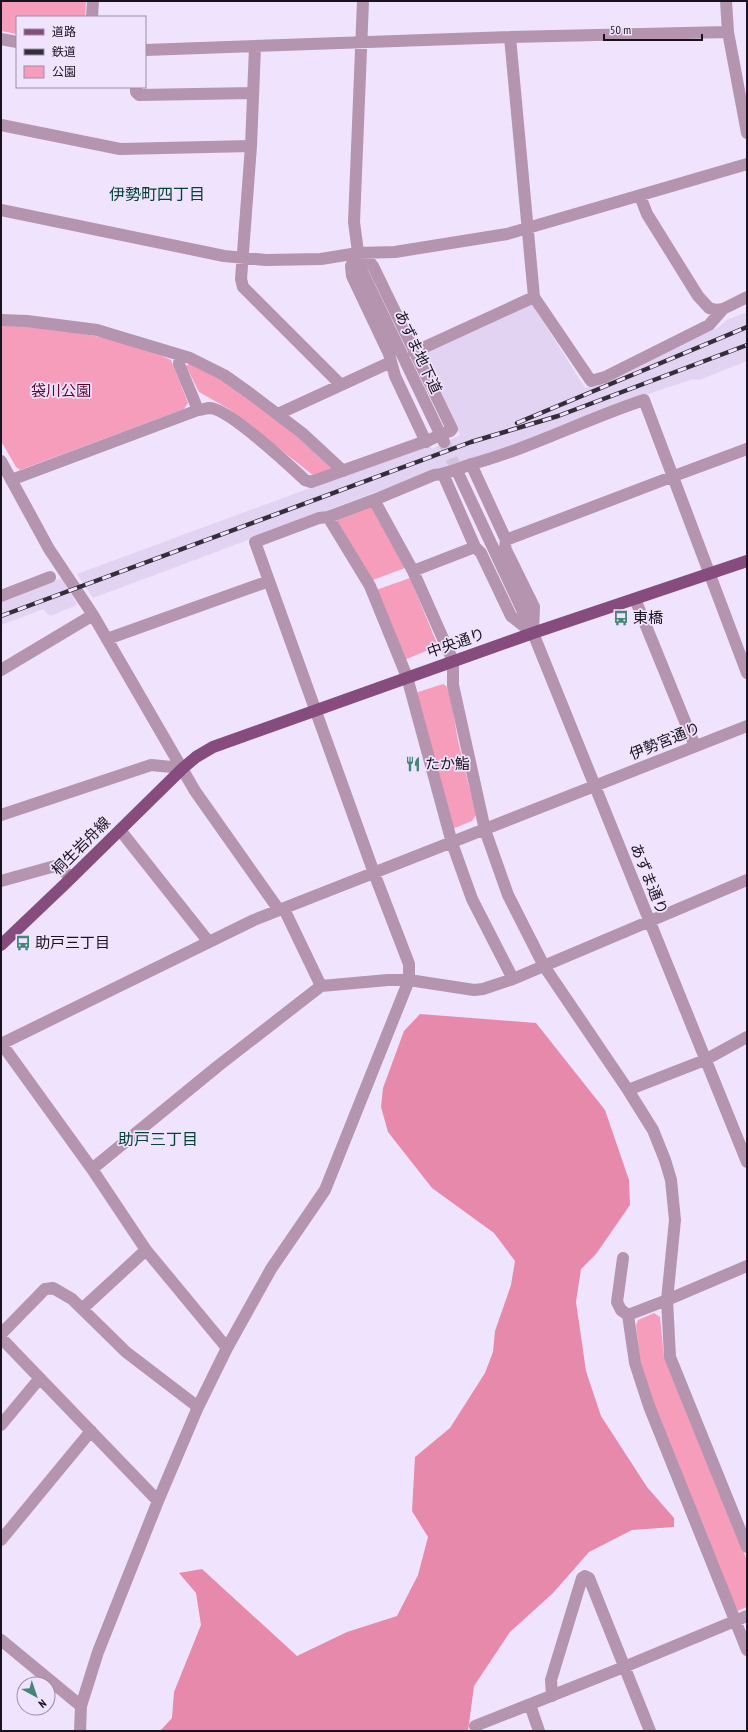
<svg xmlns="http://www.w3.org/2000/svg" width="748" height="1732" font-family="'PT Sans Narrow','Noto Sans JP',sans-serif">
<style>
.built{fill:#e1d3f1}
.green{fill:#f79dbc}
.forest{fill:#e789ab}
.lines{fill:none;stroke-linecap:round;stroke-linejoin:round}
.minor-tunnel{stroke:#cfc4dc;stroke-width:12;stroke-dasharray:12 6;stroke-linecap:butt}
.minor{stroke:#b494af;stroke-width:12}
.major{stroke:#854c7d;stroke-width:12}
.rail-casing{stroke:#342e3b;stroke-width:4.5}
.rail{stroke:#efe3fd;stroke-width:3;stroke-dasharray:9;stroke-linecap:butt}
.minor-bridge{stroke:#b494af;stroke-width:12}
.labels{text-anchor:middle;stroke-width:3.5;stroke-linejoin:round;paint-order:stroke}
.street-label{font-size:15px;fill:#18131e;stroke:#efe3fd}
.park-label{font-size:15px;fill:#5b0631;stroke:#efe3fd}
.poi-label{font-size:15px;fill:#18131e;stroke:#efe3fd;text-anchor:start}
.neighbourhood-label{font-size:16px;fill:#054237;stroke:#efe3fd}
</style>
<rect width="100%" height="100%" fill="#efe3fd"/>
<!-- built -->
<path class="built" d="M 530,304 L 534,307 L 585,388 L 612,378 L 719,327 L 727,320 L 747,312 L 747,361 L 699,380 L 693,379 L 606,408 L 496,453 L 478,456 L 442,470 L 432,471 L 93,598 L 77,574 L 429,444 L 432,449 L 460,435 L 423,358 L 424,352 Z
M 62,578 L 77,605 L 50,616 L 43,609 L 1,625 L 1,602 Z"/>
<!-- green -->
<path class="green" d="M 1,1 L 86,1 L 85,17 L 17,17 L 17,34 L 1,31 Z
M 1,325 C 54,327 122,337 171,360 L 188,403 L 184,409 L 20,470 L 16,467 L 1,441 Z
M 190,363 L 222,379 L 274,415 L 332,469 L 314,476 L 229,409 L 199,392 L 186,366 Z
M 367,506 L 372,507 L 405,568 L 370,581 L 336,522 L 338,517 Z
M 410,578 L 438,646 L 404,660 L 376,590 Z
M 443,684 L 449,688 L 458,741 L 476,815 L 472,821 L 452,829 L 415,693 Z
M 654,1313 L 660,1317 L 664,1357 L 747,1560 L 747,1607 L 737,1611 L 647,1387 L 640,1359 L 636,1325 L 638,1320 Z"/>
<!-- forest -->
<path class="forest" d="M 420,1014 L 536,1023 L 605,1110 L 629,1180 L 630,1205 L 596,1254 L 581,1269 L 576,1302 L 586,1371 L 601,1416 L 647,1487 L 674,1518 L 674,1527 L 632,1530 L 589,1552 L 553,1593 L 510,1632 L 474,1686 L 468,1731 L 160,1731 L 172,1718 L 174,1692 L 201,1625 L 196,1593 L 179,1573 L 202,1569 L 297,1656 L 347,1632 L 397,1616 L 418,1575 L 428,1537 L 412,1511 L 415,1457 L 450,1428 L 485,1373 L 493,1352 L 495,1331 L 511,1285 L 515,1261 L 494,1233 L 432,1188 L 388,1132 L 381,1107 L 383,1088 L 404,1031 Z"/>
<g class="lines">
<!-- minor-tunnel -->
<path class="minor-tunnel" d="M 444,442 L 458,473"/>
<!-- minor -->
<path class="minor" d="M 363,1 L 354,222 L 360,267 L 444,442
M 726,1 L 728,32 L 747,133
M 92,17 L 93,1
M 510,37 L 534,297 L 591,381 L 605,377 L 709,325 L 723,309
M 1,39 L 17,42
M 255,47 L 251,146 L 241,279 L 243,287 L 341,385
M 145,50 L 510,37 L 728,32
M 136,87 L 136,92 L 139,95 L 253,93
M 1,125 L 120,149 L 251,146
M 640,196 L 647,214 L 698,296 L 709,308 L 716,310 L 723,309 L 747,297
M 1,210 L 224,256 L 266,260 L 321,259 L 358,253 L 395,252 L 507,234 L 747,164
M 358,253 L 351,266 L 352,276 L 389,354 L 395,376 L 426,442
M 358,253 L 368,260 L 373,266 L 452,429 L 450,431
M 1,320 L 27,321 L 97,330 L 190,358 L 224,375 L 248,392 L 302,433 L 343,471
M 414,352 L 534,297
M 180,355 L 179,364 L 198,410
M 278,414 L 391,362
M 1,461 L 49,549 L 93,615 L 195,791 L 279,910
M 471,464 L 506,540 L 505,548 L 534,607 L 533,632
M 458,473 L 533,633 L 747,1162
M 443,474 L 475,547 L 481,553 L 511,616 L 529,630
M 11,480 L 198,410 C 202,410 206,408 210,408 C 229,409 289,465 305,480 L 311,482 L 429,440
M 374,500 L 413,571 L 453,661 L 453,685 L 485,830 L 508,895 L 544,966 L 628,1090 L 653,1130 L 665,1160 L 671,1180 L 675,1220 L 667,1300 L 670,1357 L 747,1547
M 328,517 L 370,586 L 407,677 L 452,843 L 472,899 L 513,979
M 506,540 L 674,476 L 747,449
M 413,571 L 475,547
M 1,596 L 50,577
M 635,599 L 695,746
M 107,639 L 269,581
M 1,670 L 93,615
M 1,815 L 151,765 L 183,768
M 120,830 L 208,941
M 1,881 L 55,866 L 72,877
M 284,909 L 321,986 L 388,980 L 409,980 L 474,990 L 483,989 L 513,979 L 747,880
M 1,1043 L 92,1169 L 146,1250 L 227,1348
M 1,1044 L 254,920 L 747,726
M 628,1090 L 705,1060 L 747,1037
M 92,1169 L 218,1066 L 321,986
M 623,1258 L 617,1302 L 621,1310 L 628,1315 L 635,1363 L 649,1406 L 747,1650
M 82,1309 L 146,1250
M 628,1315 L 667,1300 L 747,1266
M 1,1334 L 45,1289 L 53,1288 L 72,1299 L 126,1352 L 198,1407
M 1,1338 L 158,1501
M 1,1425 L 40,1378
M 1,1540 L 91,1431
M 1,1640 L 81,1706
M 552,1696 L 551,1680 L 582,1578 L 585,1576 L 589,1578 L 650,1731
M 530,1705 L 539,1731
M 475,1726 L 624,1667 L 747,1616
M 80,1731 L 81,1706 L 98,1652 L 158,1501 L 198,1407 L 227,1348 L 271,1269 L 325,1190 L 409,980 L 409,964 L 374,873 L 255,542 L 319,518 L 328,517 L 374,500 L 434,475 C 448,474 459,468 472,464 C 531,448 586,419 644,400 L 747,673"/>
<!-- major -->
<path class="major" d="M 1,945 L 65,884 L 183,768 L 196,757 L 213,747 L 533,633 L 747,561"/>
<!-- rail casing -->
<g class="rail-casing">
<path id="rail" d="M 517,423 L 747,327
M 1,616 L 471,442 L 558,416 L 747,345"/>
</g>
<!-- rail -->
<use href="#rail" class="rail"/>
<!-- minor-bridge -->
<path class="minor-bridge" d="M 429,440 L 450,431"/>
</g>
<!-- icons -->
<defs>
<g id="bus-bare" transform="scale(1.2)"><path d="M-5-6H5V4H4V6H2V4H-2V6H-4V4H-5ZM-3.5-4V0h7V-4ZM-3.5 1.2v1.5H-2V1.2ZM2 1.2v1.5H3.5V1.2Z" fill="#448678" stroke="#efe3fd" stroke-width="2.5" paint-order="stroke"/></g>
<g id="restaurant-bare" transform="scale(1.2)"><path d="M-5-6h1v4h1v-4h1v4h1v-4h1v5L-1.5 .5V6h-2V.5L-5-1ZM5-6V6H3V1.5H1.5Q1.5-4 5-6Z" fill="#448678" stroke="#efe3fd" stroke-width="2.5" paint-order="stroke"/></g>
</defs>
<g fill-rule="evenodd">
<use href="#bus-bare" x="621" y="618"/>
<use href="#restaurant-bare" x="413" y="764"/>
<use href="#bus-bare" x="23" y="943"/>
</g>
<g class="labels">
<!-- street labels -->
<g class="street-label">
<text transform="translate(418 352) rotate(65)" y="5">あずま地下道</text>
<text transform="translate(456 643) rotate(-19)" y="5">中央通り</text>
<text transform="translate(665 741) rotate(-22)" y="5">伊勢宮通り</text>
<text transform="translate(81 846) rotate(-45)" y="5">桐生岩舟線</text>
<text transform="translate(649 879) rotate(68)" y="5">あずま通り</text>
</g>
<!-- park labels -->
<g class="park-label">
<text x="61" y="396">袋川公園</text>
</g>
<!-- poi labels -->
<g class="poi-label">
<text x="633" y="623">東橋</text>
<text x="425" y="769">たか鮨</text>
<text x="35" y="948">助戸三丁目</text>
</g>
<!-- neighbourhood labels -->
<g class="neighbourhood-label">
<text x="157" y="200">伊勢町四丁目</text>
<text x="158" y="1145">助戸三丁目</text>
</g>
</g>
<!-- border -->
<rect width="748" height="1732" fill="none" stroke="#18131e" stroke-width="4"/>
<!-- legend -->
<rect x="16" y="16" width="130" height="72" fill="#efe3fd" stroke="#9990a4"/>
<rect x="24" y="29" width="20" height="6" fill="#854c7d" stroke="#9990a4"/>
<text x="52" y="36" font-size="12" fill="#18131e">道路</text>
<rect x="24" y="49" width="20" height="6" fill="#342e3b" stroke="#9990a4"/>
<text x="52" y="56" font-size="12" fill="#18131e">鉄道</text>
<rect x="24" y="66" width="20" height="12" fill="#f79dbc" stroke="#9990a4"/>
<text x="52" y="76" font-size="12" fill="#18131e">公園</text>
<!-- north arrow -->
<g transform="translate(36 1696) rotate(140)"><circle r="19" fill="#efe3fd" stroke="#9990a4"/>
<path d="M0-3L7 15L0 10L-7 15Z" fill="#448678"/>
<text y="-6" font-size="11" font-weight="bold" text-anchor="middle" fill="#18131e">N</text>
</g>
<!-- scale -->
<path d="M604 34v6h98v-6" fill="none" stroke="#18131e" stroke-width="2"/>
<text x="610" y="34" font-size="12" fill="#18131e" stroke="#efe3fd" stroke-width="3" paint-order="stroke">50 m</text>
</svg>
